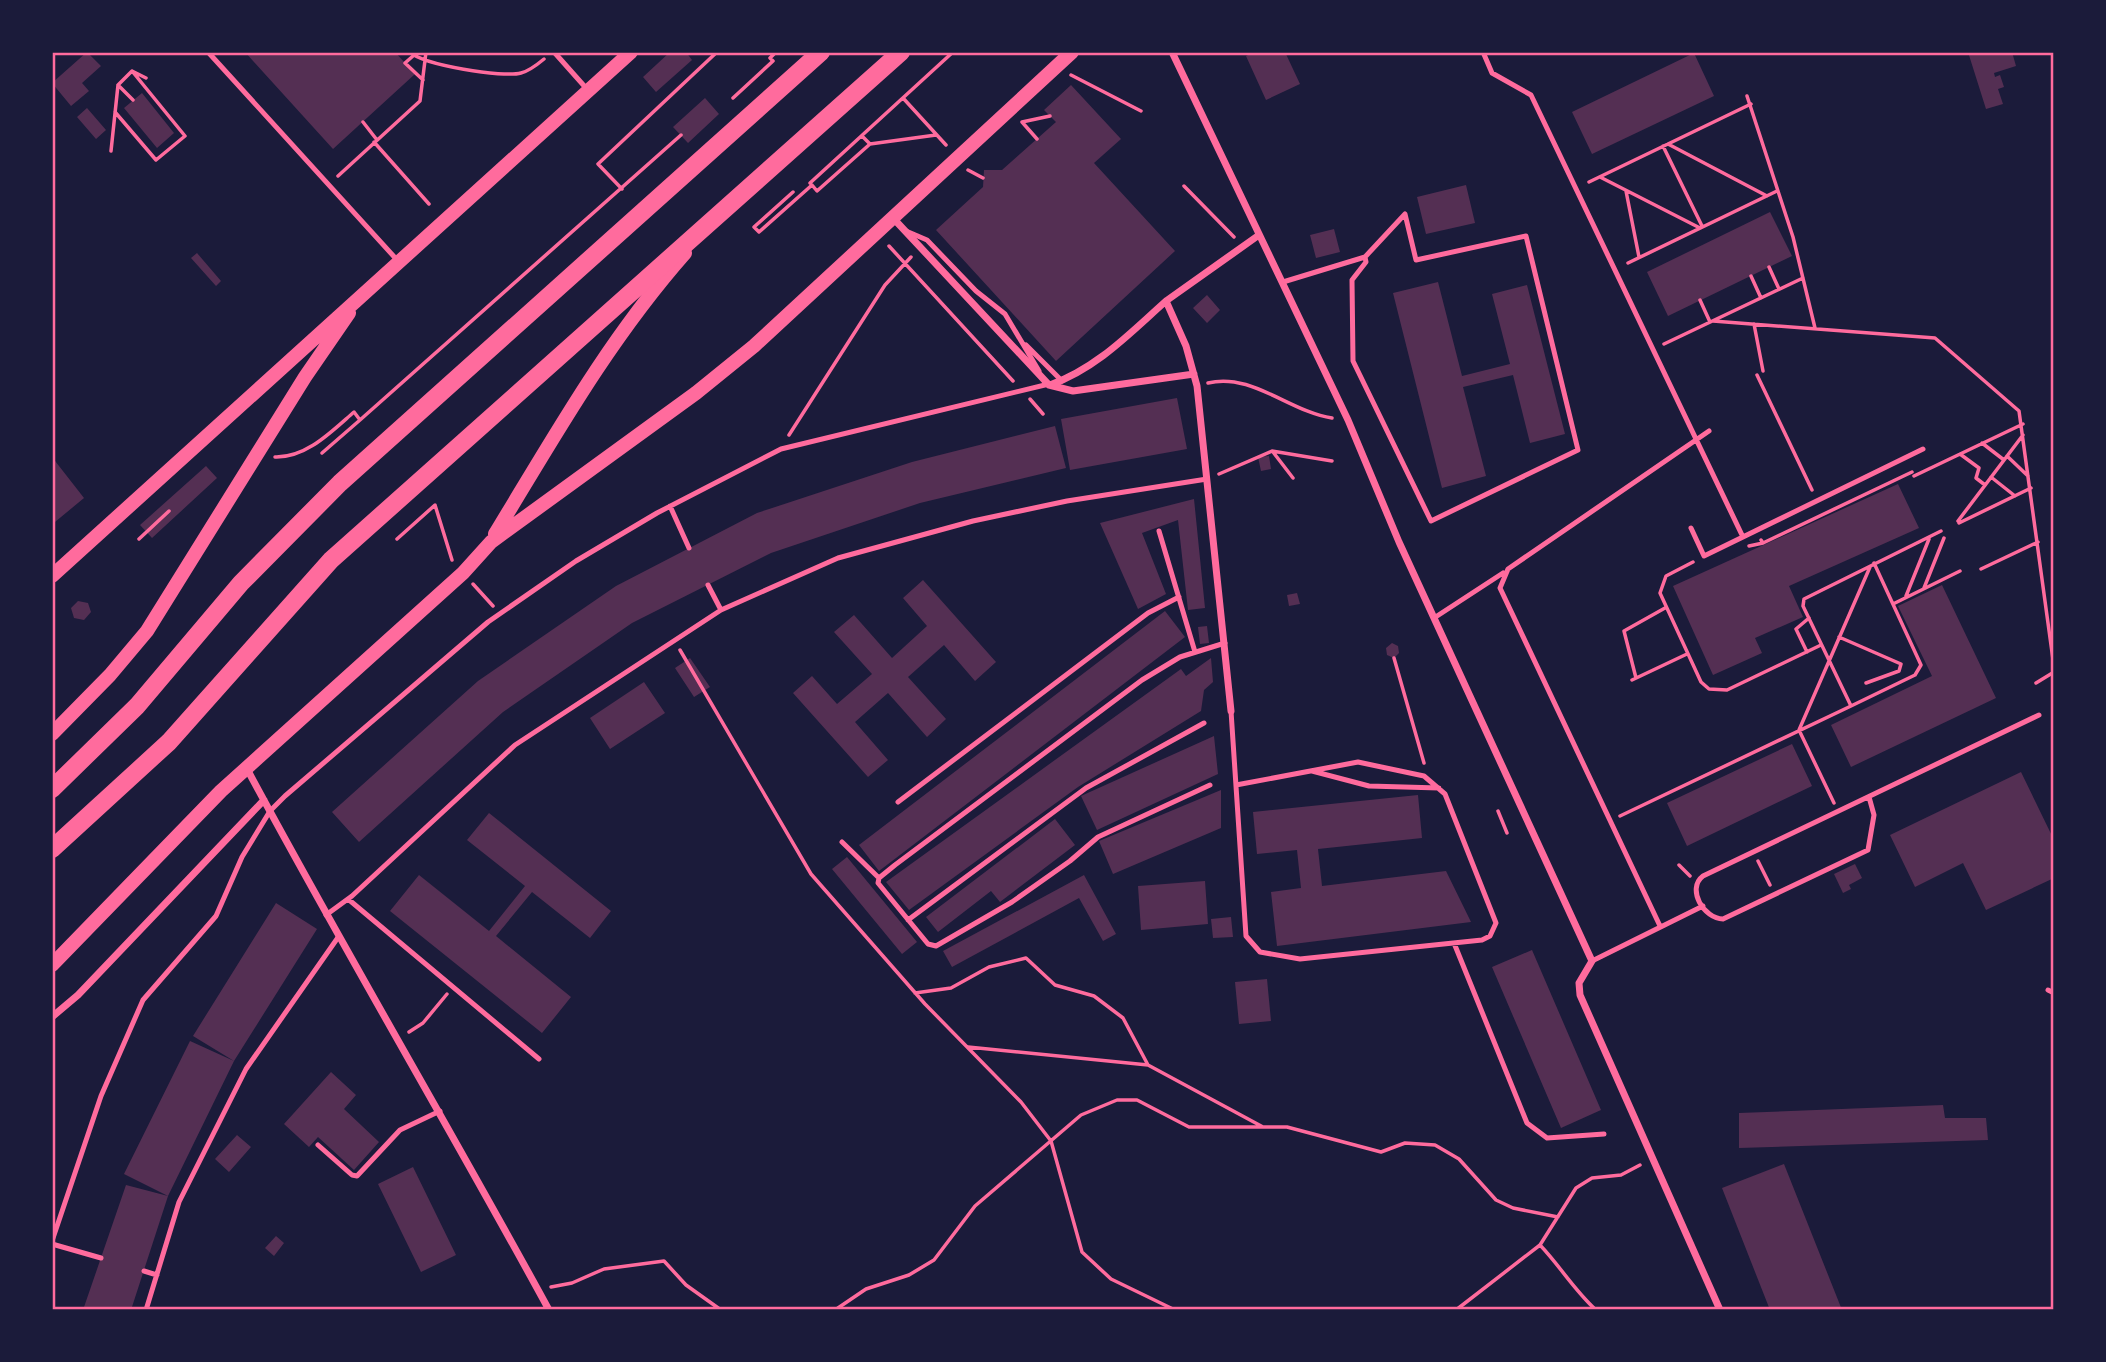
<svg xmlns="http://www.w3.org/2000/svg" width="2106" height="1362" font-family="'Playfair Display',serif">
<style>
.building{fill:#542f53}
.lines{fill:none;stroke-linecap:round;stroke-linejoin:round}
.path{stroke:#ff6b9d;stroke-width:3.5}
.service{stroke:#ff6b9d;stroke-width:5}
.minor{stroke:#ff6b9d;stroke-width:7}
.secondary{stroke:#ff6b9d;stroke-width:14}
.primary{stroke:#ff6b9d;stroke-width:18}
.neatline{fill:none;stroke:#ff6b9d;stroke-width:2.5}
</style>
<rect width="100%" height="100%" fill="#1b1b3a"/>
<!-- building -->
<path class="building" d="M 87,52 L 101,66 L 82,83 L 89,91 L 71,106 L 52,83 Z
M 245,52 L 395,52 L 415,74 L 333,149 Z
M 670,52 L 686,52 L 692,60 L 656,92 L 643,77 Z
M 1254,52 L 1285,52 L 1300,84 L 1266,100 L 1246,56 Z
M 1968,52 L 2012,52 L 2016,66 L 1994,73 L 1995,77 L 2000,75 L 2004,87 L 1998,89 L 2003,104 L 1986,109 Z
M 1694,53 L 1714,96 L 1592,154 L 1572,112 Z
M 1071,85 L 1121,139 L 1094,163 L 1175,251 L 1056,361 L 936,230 L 983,187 L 984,170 L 1002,170 L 1056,122 L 1044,110 Z
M 142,93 L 174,133 L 157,148 L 124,108 Z
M 705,98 L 719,114 L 688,143 L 673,127 Z
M 87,108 L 106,130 L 96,139 L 77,117 Z
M 1466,185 L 1475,223 L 1426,234 L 1417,197 Z
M 1770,212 L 1792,256 L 1668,316 L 1647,272 Z
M 1334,229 L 1340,252 L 1316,258 L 1310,235 Z
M 197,253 L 221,281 L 216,286 L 191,258 Z
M 1438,282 L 1462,376 L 1510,364 L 1492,294 L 1527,285 L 1565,434 L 1530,443 L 1513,375 L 1463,387 L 1486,476 L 1442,488 L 1393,293 Z
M 1207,295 L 1220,310 L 1207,323 L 1193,308 Z
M 1177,398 L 1187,449 L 1070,470 L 1061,419 Z
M 1055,426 L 1066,468 L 920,503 L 771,553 L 632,623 L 503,712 L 359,842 L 332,812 L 478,681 L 616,586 L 757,513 L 912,462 Z
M 1269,456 L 1271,469 L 1261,471 L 1258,457 Z
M 52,457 L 84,498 L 55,522 L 52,518 Z
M 206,466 L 217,478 L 152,538 L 140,525 Z
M 1898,484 L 1919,528 L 1789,586 L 1803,617 L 1755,638 L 1762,653 L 1713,675 L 1673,586 Z
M 1194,499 L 1205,608 L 1188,610 L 1178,520 L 1142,533 L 1166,594 L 1138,609 L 1100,523 Z
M 923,580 L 996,662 L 975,681 L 944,645 L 908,677 L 946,719 L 927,737 L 888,693 L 855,722 L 888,760 L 868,777 L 793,693 L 812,676 L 837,704 L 872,674 L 834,632 L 854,615 L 892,658 L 927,626 L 903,598 Z
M 1942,585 L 1996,698 L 1851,767 L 1831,725 L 1932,676 L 1898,606 Z
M 1297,593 L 1300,604 L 1289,606 L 1287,595 Z
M 78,601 L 88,603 L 91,612 L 84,620 L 74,618 L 71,608 Z
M 1165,611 L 1185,637 L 879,871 L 859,845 Z
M 1207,626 L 1209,643 L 1200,644 L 1198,627 Z
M 1392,643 L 1398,646 L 1399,653 L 1394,658 L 1387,655 L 1386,648 Z
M 690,658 L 710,687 L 694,697 L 675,668 Z
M 1211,658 L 1213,682 L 1204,690 L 1201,711 L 1078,787 L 909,910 L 886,882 L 1181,669 L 1186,676 Z
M 644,682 L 665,713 L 610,749 L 590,718 Z
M 1214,736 L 1218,774 L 1097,830 L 1081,796 Z
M 1792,744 L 1812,786 L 1687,846 L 1667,803 Z
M 2021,772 L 2054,840 L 2054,878 L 1986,910 L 1963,863 L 1915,887 L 1890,835 Z
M 1221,790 L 1221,828 L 1113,874 L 1099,841 Z
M 1418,795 L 1422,838 L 1318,849 L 1322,886 L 1446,871 L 1471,922 L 1277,946 L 1271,892 L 1301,888 L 1297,850 L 1257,854 L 1253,812 Z
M 489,813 L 611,911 L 590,938 L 532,892 L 496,936 L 571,997 L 542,1033 L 390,911 L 419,875 L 489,931 L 525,886 L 467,840 Z
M 1055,819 L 1075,845 L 1000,902 L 991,891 L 938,932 L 926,917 Z
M 847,857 L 917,942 L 902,954 L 832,869 Z
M 1855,864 L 1862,878 L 1849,885 L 1851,889 L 1843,893 L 1834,874 Z
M 1084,875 L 1116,934 L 1103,941 L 1079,898 L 952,967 L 943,951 Z
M 1205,881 L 1208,924 L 1141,930 L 1138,886 Z
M 276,903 L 317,929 L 234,1061 L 193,1036 Z
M 1231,917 L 1233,937 L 1213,938 L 1211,919 Z
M 1532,950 L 1601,1110 L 1561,1128 L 1492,967 Z
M 1267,979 L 1271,1021 L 1239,1024 L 1235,982 Z
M 190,1041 L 234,1061 L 168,1196 L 124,1174 Z
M 331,1072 L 356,1095 L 344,1109 L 379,1142 L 354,1170 L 318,1137 L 309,1147 L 284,1124 Z
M 1943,1105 L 1945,1118 L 1986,1118 L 1988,1140 L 1739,1148 L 1739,1113 Z
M 237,1135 L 251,1147 L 229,1172 L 215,1159 Z
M 1784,1164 L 1842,1310 L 1770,1310 L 1722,1188 Z
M 413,1167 L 456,1255 L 421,1272 L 378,1184 Z
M 126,1185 L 168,1196 L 131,1310 L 83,1310 Z
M 276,1236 L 284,1243 L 274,1256 L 265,1248 Z"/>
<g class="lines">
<!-- path -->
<path class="path" d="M 410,52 C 423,65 503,78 521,73 C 529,71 538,64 544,59
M 413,56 L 405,63 L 423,80
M 1071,75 L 1141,111
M 118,85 L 133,100
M 1747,96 L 1793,237 L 1815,328
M 733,98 L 773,61 L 770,58 L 776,52
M 903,98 L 946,145
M 115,112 L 156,160 L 185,136 L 132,71
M 363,122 L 377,140
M 1022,122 L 1050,116
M 1022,122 L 1037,139
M 862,136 L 870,144 L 936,135
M 374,142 L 429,204
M 1668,144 L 1767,196
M 1663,146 L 1702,226
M 111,151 L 118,85 L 132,71 L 146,78
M 968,170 L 983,178
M 338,176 L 420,101 L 426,52
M 1600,177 L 1700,228
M 1589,182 L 1751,104
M 810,183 L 953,52
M 1184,186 L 1234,237
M 622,189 L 598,164 L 717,52
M 1626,191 L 1639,257
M 793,192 L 754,227 L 759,232 L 812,185 L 817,191 L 870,144
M 889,246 L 1013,381
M 1628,263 L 1777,191
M 1769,267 L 1779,289
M 1751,276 L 1761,298
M 1700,300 L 1710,322
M 1713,321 L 1935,338 L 2019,411 L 2054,667
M 1754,324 L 1763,371
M 1664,344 L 1803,278
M 1757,375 L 1812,490
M 1208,383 C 1251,372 1290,412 1332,418
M 1030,399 L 1043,414
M 360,420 L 681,135
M 789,435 L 885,285 L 911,257
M 1982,443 L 2004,460
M 1273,452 L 1293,478
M 1960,454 L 1979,468 L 1976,478 L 1985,485
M 2007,456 L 2028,476
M 275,457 C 306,458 331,432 354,412 L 360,420 L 322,453
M 1219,474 L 1272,451 L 1332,461
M 1914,476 L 2023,424
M 1991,477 L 2015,496
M 1958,521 L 2023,435
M 1959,523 L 2031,488
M 139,539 L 169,511
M 397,539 L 435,505 L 452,560
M 1761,540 L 1763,543 L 1912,472
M 1749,546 L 1763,543
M 1693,562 L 1666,576 L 1660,593 L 1701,682 L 1709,689 L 1727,690 L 1821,645
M 1981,569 L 2038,542
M 473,584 L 493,606
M 1924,588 L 1944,538
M 1906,596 L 1929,539
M 1893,604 L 1960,571
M 1839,637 L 1901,664 L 1899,671 L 1866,683
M 680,650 L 811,874 L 925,1004 L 1021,1102 L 1051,1141 L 1082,1252 L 1111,1279 L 1175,1310
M 1807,652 L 1796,629 L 1809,618
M 1394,658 L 1424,763
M 1636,678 L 1624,631 L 1665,608
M 1632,680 L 1687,654
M 2036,683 L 2054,672
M 1851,706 L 1915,675 L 1921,665 L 1874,563
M 1834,803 L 1799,730 L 1870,567
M 1498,811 L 1507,833
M 1620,816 L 1851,706 L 1803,606 L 1804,599 L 1941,531
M 1758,861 L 1770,885
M 1679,865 L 1690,876
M 915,993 L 951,988 L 989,967 L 1026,958 L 1055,985 L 1094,996 L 1123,1018 L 1148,1065 L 1263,1127
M 409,1032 L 423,1023 L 447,994
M 968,1047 L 1148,1065
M 551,1287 L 572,1283 L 604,1269 L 664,1261 L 686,1285 L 721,1310
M 835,1310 L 866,1289 L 909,1275 L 934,1260 L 975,1206 L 1081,1115 L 1117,1100 L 1137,1100 L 1189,1127 L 1287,1127 L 1381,1152 L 1405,1143 L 1435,1145 L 1459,1159 L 1496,1200 L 1513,1208 L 1558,1217
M 1456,1310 L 1540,1245
M 1596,1310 C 1574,1290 1560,1266 1540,1245 L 1576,1188 L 1592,1178 L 1621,1175 L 1640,1165"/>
<!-- service -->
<path class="service" d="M 208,52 L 398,261
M 554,52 L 586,88
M 1483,52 L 1492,73 L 1531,95 L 1742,535
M 906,231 L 927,240 L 976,291 L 1005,314 L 1039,371
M 1283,282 L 1365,257 L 1405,214 L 1416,260 L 1526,236 L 1578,450 L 1431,521 L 1353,361 L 1352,280 L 1366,262 L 1365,257
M 1026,345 L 1062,381
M 670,506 L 689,548
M 1691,528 L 1704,556 L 1923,449
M 1159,531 L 1195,652
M 708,585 L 721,610
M 1434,618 L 1503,573
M 1231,711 L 1246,936 L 1260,952 L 1300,959 L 1482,940 L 1490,936 L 1496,923 L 1445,794 L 1424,776 L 1358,762 L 1236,785
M 1312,771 L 1369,786 L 1439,788
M 1210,785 L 1098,837 L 1070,861 L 1012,902 L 936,946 L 928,944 L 878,883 L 879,878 L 895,865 L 1142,680 L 1180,657 L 1225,643
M 1869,797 L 1874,815 L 1868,850 L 1723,919 C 1704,919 1686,889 1703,876 L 2039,715
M 898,802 L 1148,613 L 1179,597
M 842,842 L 879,878
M 348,899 L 539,1059
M 326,915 L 352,896 L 515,745 L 721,610 L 838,558 L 973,521 L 1067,501 L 1207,479
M 908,920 L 1086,788 L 1204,723
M 1660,926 L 1500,588 L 1508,569 L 1709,431
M 1454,943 L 1527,1123 L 1547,1138 L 1604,1134
M 1592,961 L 1703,906
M 2048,990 L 2054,993
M 318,1145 L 352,1175 L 357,1176 L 400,1130 L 440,1111
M 52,1241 L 101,1096 L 143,1000 L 216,916 L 242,857 L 270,811 L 285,796 L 488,622 L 576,561 L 657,513 L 781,449 L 1049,384
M 52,1244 L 101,1258
M 144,1271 L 157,1275
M 146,1310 L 179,1202 L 246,1069 L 339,936"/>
<!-- minor -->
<path class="minor" d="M 1172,52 L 1348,420 L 1399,542 L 1592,961 L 1579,983 L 1580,995 L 1720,1310
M 893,218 L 1049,385 L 1073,391 L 1194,374
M 1050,385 C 1097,368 1129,334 1166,301
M 1231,711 L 1197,386 L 1186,346 L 1166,301 L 1259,235
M 246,767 C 344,950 450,1128 549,1310
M 52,1017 L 78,995 L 264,800"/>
<!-- secondary -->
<path class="secondary" d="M 495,534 C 554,437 609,339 685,253
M 52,576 L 631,52
M 52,734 L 110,675 L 147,631 L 305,377 L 349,313
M 52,965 L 221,791 L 463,573 L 491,542 L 696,393 L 754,346 L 1072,52"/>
<!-- primary -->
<path class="primary" d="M 52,789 L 137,706 L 241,583 L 340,483 L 821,52
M 52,849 L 169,742 L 331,560 L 901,52"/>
</g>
<!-- border -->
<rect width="2106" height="1362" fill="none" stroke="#1b1b3a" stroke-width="108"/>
<rect x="54" y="54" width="1998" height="1254" class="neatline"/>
</svg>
